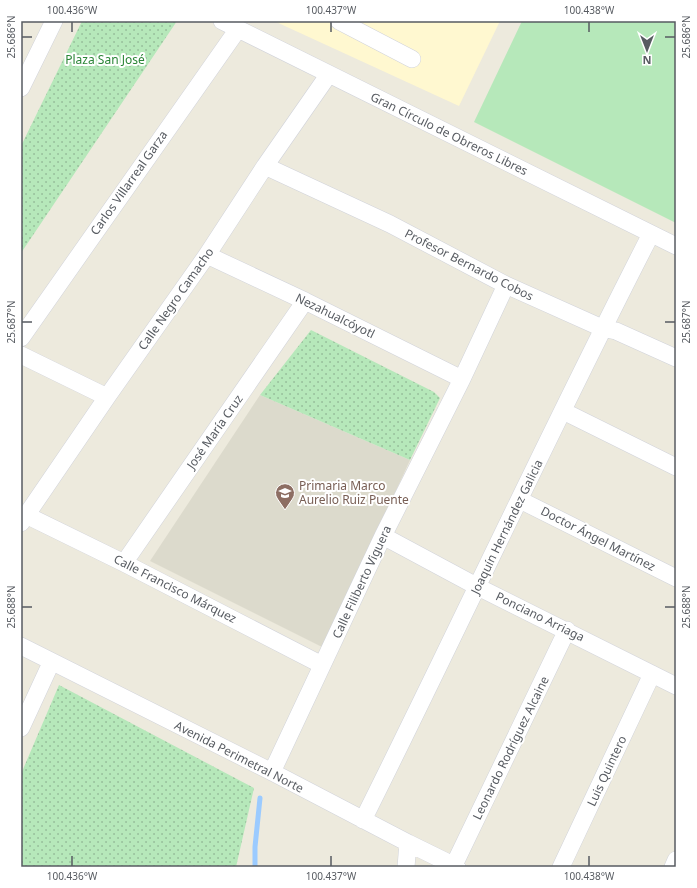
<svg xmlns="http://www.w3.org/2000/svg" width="697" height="888" font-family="'Noto Sans',sans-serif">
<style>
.commercial{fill:#fff8d0}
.education{fill:#dcdacc}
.green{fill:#b6e8ba}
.park{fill:url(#park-dots)}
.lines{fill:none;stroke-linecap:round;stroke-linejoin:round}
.stream{stroke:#9bcbff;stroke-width:5}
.minor-casing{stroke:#d1d3da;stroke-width:18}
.minor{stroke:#fff;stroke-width:17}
.ticks{fill:none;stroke:#575b61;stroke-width:1.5}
.labels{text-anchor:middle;stroke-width:4;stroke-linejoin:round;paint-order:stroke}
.park-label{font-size:12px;fill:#2b8537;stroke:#fff}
.street-label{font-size:12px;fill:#575b61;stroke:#fff}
.education-label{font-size:12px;fill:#785e54;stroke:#fff;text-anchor:start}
.neatline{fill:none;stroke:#575b61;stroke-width:1.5}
.ticks-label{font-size:10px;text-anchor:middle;fill:#575b61}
</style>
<defs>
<pattern id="park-dots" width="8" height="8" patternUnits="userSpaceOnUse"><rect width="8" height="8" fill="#b6e8ba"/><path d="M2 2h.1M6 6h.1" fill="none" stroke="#97bf9b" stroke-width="1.8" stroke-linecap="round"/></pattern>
</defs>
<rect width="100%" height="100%" fill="#edeadd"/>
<!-- commercial -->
<path class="commercial" d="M 274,21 L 500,21 L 459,106 Z"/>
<!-- education -->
<path class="education" d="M 260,395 L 410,460 L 324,648 L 150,561 Z"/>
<!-- green -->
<path class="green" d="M 522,21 L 676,21 L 676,223 L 474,122 Z"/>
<!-- park -->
<path class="park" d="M 82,21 L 177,21 L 21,253 L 21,146 Z
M 311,330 L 434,392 L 440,398 L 410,460 L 260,395 Z
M 59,685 L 254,788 L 236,867 L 21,867 L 21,774 Z"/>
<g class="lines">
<!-- stream -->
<path class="stream" d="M 255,867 L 255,847 L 260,798"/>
<!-- minor casing -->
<g class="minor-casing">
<path id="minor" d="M 222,21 L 676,246
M 339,21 L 412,59
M 21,88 L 54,21
M 265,166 L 390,224 L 506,285 L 602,328 L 616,331 L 676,358
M 207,255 L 305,301 L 462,379
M 21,338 L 238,29
M 21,355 L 107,397
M 563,411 L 676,467
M 520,500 L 676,578
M 26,515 L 124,563 L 322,665
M 21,523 L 107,397 L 207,255 L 265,166 L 329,74
M 383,536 L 478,587 L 676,686
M 124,563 L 305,301
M 21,646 L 272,772 L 408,843 L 457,867
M 21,728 L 51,663
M 272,772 L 383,536 L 462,379 L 506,285
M 363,820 C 460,626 551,428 651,234
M 454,865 L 567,630
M 406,867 L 408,843
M 561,867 L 652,674
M 673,867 L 676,860"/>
</g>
<!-- minor -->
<use href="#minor" class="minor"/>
</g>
<!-- ticks -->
<path class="ticks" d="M 72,22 L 72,32M 331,22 L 331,32M 589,22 L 589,32M 22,37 L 32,37M 665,37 L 675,37M 22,322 L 32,322M 665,322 L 675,322M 22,607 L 32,607M 665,607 L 675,607M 72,856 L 72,866M 331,856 L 331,866M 589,856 L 589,866"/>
<!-- icons -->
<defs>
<g id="school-pin" transform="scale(1)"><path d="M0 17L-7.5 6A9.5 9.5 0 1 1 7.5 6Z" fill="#8d6e63" stroke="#fff"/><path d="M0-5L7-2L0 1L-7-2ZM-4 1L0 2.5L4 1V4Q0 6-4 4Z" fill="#fff"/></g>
</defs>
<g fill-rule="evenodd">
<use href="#school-pin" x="285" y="493"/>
</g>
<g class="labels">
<!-- park labels -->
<g class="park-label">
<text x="105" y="64">Plaza San José</text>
</g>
<!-- street labels -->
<g class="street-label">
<text transform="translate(449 134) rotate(26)" y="4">Gran Círculo de Obreros Libres</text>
<text transform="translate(129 183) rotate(-55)" y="4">Carlos Villarreal Garza</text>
<text transform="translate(469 265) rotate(27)" y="4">Profesor Bernardo Cobos</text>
<text transform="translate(176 299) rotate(-55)" y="4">Calle Negro Camacho</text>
<text transform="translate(335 316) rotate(26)" y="4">Nezahualcóyotl</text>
<text transform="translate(215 432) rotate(-55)" y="4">José María Cruz</text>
<text transform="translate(507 527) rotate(-64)" y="4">Joaquín Hernández Galicia</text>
<text transform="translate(598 539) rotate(27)" y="4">Doctor Ángel Martínez</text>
<text transform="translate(362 582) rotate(-65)" y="4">Calle Filiberto Viguera</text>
<text transform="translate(175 589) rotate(27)" y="4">Calle Francisco Márquez</text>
<text transform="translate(540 617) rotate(26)" y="4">Ponciano Arriaga</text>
<text transform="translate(511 748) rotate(-64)" y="4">Leonardo Rodríguez Alcaine</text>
<text transform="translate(239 757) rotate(27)" y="4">Avenida Perimetral Norte</text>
<text transform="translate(607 771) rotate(-65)" y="4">Luis Quintero</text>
</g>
<!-- education labels -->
<g class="education-label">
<text x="299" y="490">Primaria Marco<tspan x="299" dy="14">Aurelio Ruiz Puente</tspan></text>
</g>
</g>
<!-- border -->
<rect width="697" height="888" fill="none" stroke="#ffffff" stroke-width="44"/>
<!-- north arrow -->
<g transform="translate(647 50) rotate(180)" stroke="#ffffff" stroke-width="3" paint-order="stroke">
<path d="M0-3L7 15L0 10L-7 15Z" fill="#575b61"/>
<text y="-6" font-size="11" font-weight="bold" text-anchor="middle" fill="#575b61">N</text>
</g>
<rect x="22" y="22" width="653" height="844" class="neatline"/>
<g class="ticks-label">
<text x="72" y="14">100.436°W</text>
<text x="331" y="14">100.437°W</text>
<text x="589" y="14">100.438°W</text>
<text transform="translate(686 37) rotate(-90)" y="4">25.686°N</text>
<text transform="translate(11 37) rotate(-90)" y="4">25.686°N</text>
<text transform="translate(686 322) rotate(-90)" y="4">25.687°N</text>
<text transform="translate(11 322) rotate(-90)" y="4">25.687°N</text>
<text transform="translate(11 607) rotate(-90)" y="4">25.688°N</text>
<text transform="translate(686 607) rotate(-90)" y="4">25.688°N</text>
<text x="72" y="880">100.436°W</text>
<text x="331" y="880">100.437°W</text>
<text x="589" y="880">100.438°W</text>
</g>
</svg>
